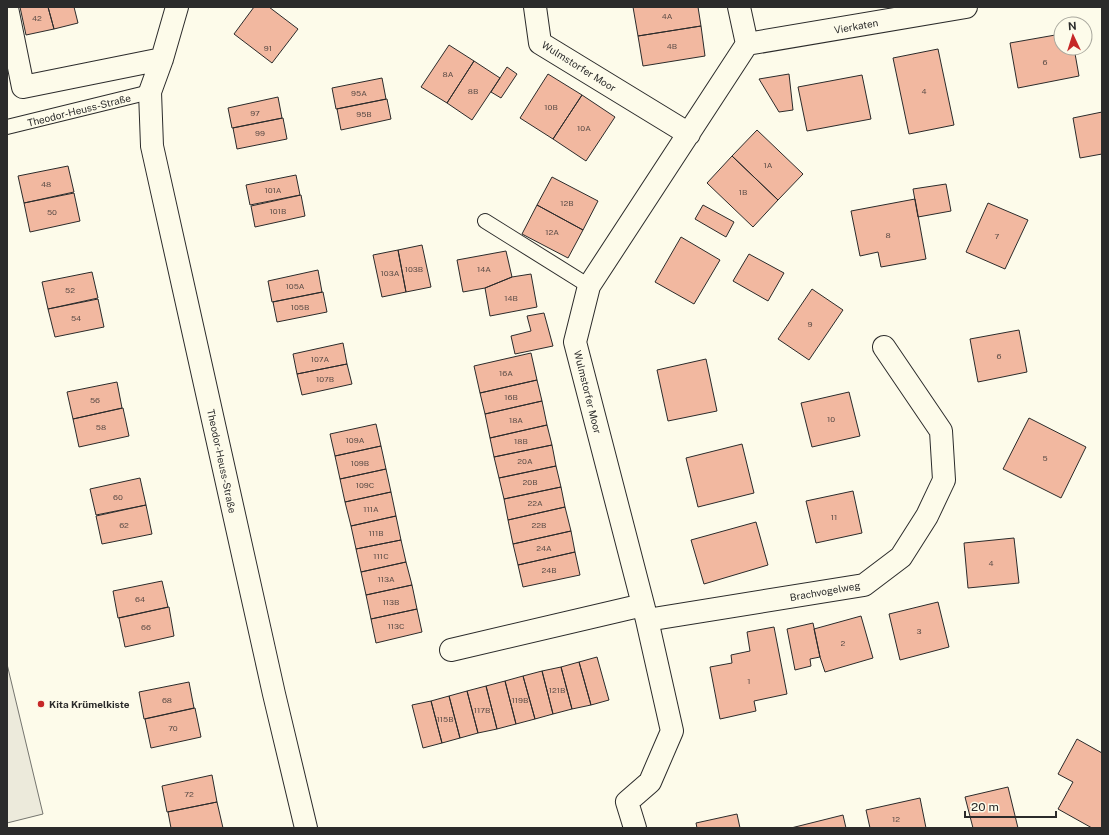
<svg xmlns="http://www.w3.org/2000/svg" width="1109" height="835" font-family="'Public Sans',sans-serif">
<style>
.parking{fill:#eceadb;stroke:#74746e}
.building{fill:#f2b8a0;stroke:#2b2b2b}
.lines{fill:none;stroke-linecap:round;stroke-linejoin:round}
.lane-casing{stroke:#2b2b2b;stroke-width:16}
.street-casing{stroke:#2b2b2b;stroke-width:24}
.lane{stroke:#fdfbea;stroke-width:14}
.street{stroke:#fdfbea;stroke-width:22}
.poi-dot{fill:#c62828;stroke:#fdfbea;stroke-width:1.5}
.labels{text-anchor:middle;stroke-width:3;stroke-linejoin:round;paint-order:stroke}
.number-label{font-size:8px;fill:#5d4e48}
.street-label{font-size:10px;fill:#2b2b2b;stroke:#fdfbea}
.poi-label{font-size:10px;font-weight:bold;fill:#2b2b2b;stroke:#fdfbea;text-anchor:start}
</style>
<rect width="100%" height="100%" fill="#fdfbea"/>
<!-- parking -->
<path class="parking" d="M 7,664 L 43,814 L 7,823 Z"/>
<!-- building -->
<path class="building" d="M 20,7 L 48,7 L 54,29 L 26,35 Z
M 48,7 L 74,7 L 78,23 L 54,29 Z
M 254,7 L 269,7 L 298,29 L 272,63 L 234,34 Z
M 633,7 L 698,7 L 701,26 L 638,36 Z
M 701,26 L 705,56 L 643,66 L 638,36 Z
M 1061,34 L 1061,48 L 1074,48 L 1079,76 L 1018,88 L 1010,43 Z
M 449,45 L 474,61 L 447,103 L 421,87 Z
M 938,49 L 954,125 L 909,134 L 893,58 Z
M 474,61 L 500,78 L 472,120 L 447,103 Z
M 507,67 L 517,74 L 501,98 L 491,92 Z
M 548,74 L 582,95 L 553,139 L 520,118 Z
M 789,74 L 793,110 L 779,112 L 759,79 Z
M 862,75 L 871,119 L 807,131 L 798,87 Z
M 382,78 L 386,99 L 336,109 L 332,88 Z
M 582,95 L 615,117 L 586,161 L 553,139 Z
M 278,97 L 282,118 L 232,128 L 228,108 Z
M 387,99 L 391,119 L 341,130 L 337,109 Z
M 1102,112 L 1102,154 L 1080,158 L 1073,118 Z
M 283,118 L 287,139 L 237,149 L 233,128 Z
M 757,130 L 803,174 L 778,200 L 732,156 Z
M 732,156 L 778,200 L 753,227 L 707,183 Z
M 68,166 L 74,192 L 24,203 L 18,176 Z
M 296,175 L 300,195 L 250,205 L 246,185 Z
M 552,177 L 598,201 L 583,230 L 537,205 Z
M 946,184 L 951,211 L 918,217 L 913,189 Z
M 74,193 L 80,221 L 30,232 L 24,203 Z
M 301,195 L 305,216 L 255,227 L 251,206 Z
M 915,199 L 926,259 L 881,267 L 878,252 L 860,256 L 851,211 Z
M 988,203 L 1028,220 L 1005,269 L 966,252 Z
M 537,205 L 583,230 L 568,258 L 522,234 Z
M 703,205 L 734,222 L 726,237 L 695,219 Z
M 681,237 L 720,260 L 694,304 L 655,282 Z
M 422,245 L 431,287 L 406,292 L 398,250 Z
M 398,250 L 406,292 L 382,297 L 373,255 Z
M 506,251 L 512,277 L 485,288 L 463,292 L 457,260 Z
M 749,254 L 784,273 L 768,301 L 733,281 Z
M 318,270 L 322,292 L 272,302 L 268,281 Z
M 92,272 L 98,298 L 48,309 L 42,282 Z
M 531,274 L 537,307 L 490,316 L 485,288 L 512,277 Z
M 812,289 L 843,310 L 809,360 L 778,339 Z
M 323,292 L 327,312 L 277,322 L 273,302 Z
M 98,299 L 104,327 L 55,337 L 48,309 Z
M 544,313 L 553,346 L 515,354 L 511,336 L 531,331 L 527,316 Z
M 1019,330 L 1027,372 L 978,382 L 970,339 Z
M 343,343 L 347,364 L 297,374 L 293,354 Z
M 531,353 L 537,380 L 480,393 L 474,366 Z
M 706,359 L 717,411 L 668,421 L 657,370 Z
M 347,364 L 352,384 L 302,395 L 297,374 Z
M 537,380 L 542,401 L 485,414 L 480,393 Z
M 117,382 L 122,408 L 73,419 L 67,392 Z
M 849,392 L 860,436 L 812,447 L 801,403 Z
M 542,401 L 547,425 L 490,438 L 485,414 Z
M 123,408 L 129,436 L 79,447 L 73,419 Z
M 1029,418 L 1086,447 L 1061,498 L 1003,469 Z
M 376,424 L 381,446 L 335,456 L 330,434 Z
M 547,425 L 552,445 L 494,457 L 490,438 Z
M 742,444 L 754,493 L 698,507 L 686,458 Z
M 552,445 L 556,466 L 499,478 L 494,457 Z
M 381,446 L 386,469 L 340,479 L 335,456 Z
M 556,466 L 561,487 L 504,499 L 499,478 Z
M 386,469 L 391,492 L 345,502 L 340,479 Z
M 140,478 L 146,505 L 96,515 L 90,489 Z
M 561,487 L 565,507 L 508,520 L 504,499 Z
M 853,491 L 862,533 L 816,543 L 806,501 Z
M 391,492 L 396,516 L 351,526 L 345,502 Z
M 146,505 L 152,534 L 102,544 L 96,516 Z
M 565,507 L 571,531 L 513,544 L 508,520 Z
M 396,516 L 401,540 L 356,549 L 351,526 Z
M 756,522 L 768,565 L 704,584 L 691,540 Z
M 571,531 L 575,552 L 518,565 L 513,544 Z
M 1014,538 L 1019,583 L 968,588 L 964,543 Z
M 401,540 L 406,562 L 361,572 L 356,549 Z
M 575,552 L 580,575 L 523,587 L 518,565 Z
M 406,562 L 412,585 L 366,595 L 361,572 Z
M 162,581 L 168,607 L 118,618 L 113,591 Z
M 412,585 L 417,609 L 371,619 L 366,595 Z
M 938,602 L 949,647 L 900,660 L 889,614 Z
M 169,607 L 174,636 L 125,647 L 119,618 Z
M 417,609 L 422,632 L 376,643 L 371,619 Z
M 861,616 L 873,658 L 825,672 L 820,657 L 814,629 Z
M 813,623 L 820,657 L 810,659 L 811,666 L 795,670 L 787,629 Z
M 774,627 L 787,694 L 754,701 L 756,711 L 720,719 L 710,667 L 732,663 L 731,655 L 750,651 L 747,632 Z
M 597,657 L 609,700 L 591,705 L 579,662 Z
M 579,662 L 591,705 L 572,709 L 561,667 Z
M 561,667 L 572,709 L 553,714 L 542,671 Z
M 542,671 L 553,714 L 535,719 L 523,676 Z
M 523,676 L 535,719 L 516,724 L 505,681 Z
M 505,681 L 516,724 L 497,729 L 486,686 Z
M 189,682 L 194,708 L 144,719 L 139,692 Z
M 486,686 L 497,729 L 478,733 L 467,691 Z
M 467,691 L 478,733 L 460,738 L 449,696 Z
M 449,696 L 460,738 L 442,743 L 431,701 Z
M 431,701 L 442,743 L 423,748 L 412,705 Z
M 195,708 L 201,737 L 151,748 L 145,719 Z
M 1077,739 L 1102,753 L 1102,828 L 1092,828 L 1058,809 L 1073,782 L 1058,774 Z
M 212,775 L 217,802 L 167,812 L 162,786 Z
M 1008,787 L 1018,828 L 973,828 L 965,797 Z
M 920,798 L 926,828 L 870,828 L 866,810 Z
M 217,802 L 223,828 L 171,828 L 168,812 Z
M 737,814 L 740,828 L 697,828 L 696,823 Z
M 843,815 L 846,828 L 791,828 Z"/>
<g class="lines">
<!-- lane casing -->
<g class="lane-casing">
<path id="lane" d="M 7,127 L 150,92
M 485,221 L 589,286"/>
</g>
<!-- street casing -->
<g class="street-casing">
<path id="street" d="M 177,7 L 162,59 L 150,92 L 152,146 L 274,694 L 306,828
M 535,7 L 540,43 L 689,134
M 7,8 L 23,87 L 162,59
M 747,44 L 966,7
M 647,620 L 864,585 L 901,557 L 927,516 L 944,480 L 941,431 L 884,347
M 451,650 L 643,605
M 635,828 L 627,802 L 650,782 L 672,731 L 647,620 L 575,342 L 589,286 L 747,44 L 739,7"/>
</g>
<!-- lane -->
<use href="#lane" class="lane"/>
<!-- street -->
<use href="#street" class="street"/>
</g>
<!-- markers -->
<circle class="poi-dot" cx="41" cy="704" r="4"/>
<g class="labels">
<!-- number labels -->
<g class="number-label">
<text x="667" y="19">4A</text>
<text x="37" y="21">42</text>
<text x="672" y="49">4B</text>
<text x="268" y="51">91</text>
<text x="1045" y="65">6</text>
<text x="448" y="77">8A</text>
<text x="473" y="94">8B</text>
<text x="924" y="94">4</text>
<text x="359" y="96">95A</text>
<text x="551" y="110">10B</text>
<text x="255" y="116">97</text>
<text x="364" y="117">95B</text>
<text x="584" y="131">10A</text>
<text x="260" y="136">99</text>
<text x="768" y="168">1A</text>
<text x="46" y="187">48</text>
<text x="273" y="193">101A</text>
<text x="743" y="195">1B</text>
<text x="567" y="206">12B</text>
<text x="278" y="214">101B</text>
<text x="52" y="215">50</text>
<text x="552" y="235">12A</text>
<text x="888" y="238">8</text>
<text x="997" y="239">7</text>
<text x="414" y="272">103B</text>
<text x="484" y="272">14A</text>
<text x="390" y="276">103A</text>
<text x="295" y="289">105A</text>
<text x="70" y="293">52</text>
<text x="511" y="301">14B</text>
<text x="300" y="310">105B</text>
<text x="76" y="321">54</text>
<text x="810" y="327">9</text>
<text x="999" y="359">6</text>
<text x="320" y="362">107A</text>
<text x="506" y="376">16A</text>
<text x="325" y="382">107B</text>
<text x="511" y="400">16B</text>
<text x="95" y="403">56</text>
<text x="831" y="422">10</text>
<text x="516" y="423">18A</text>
<text x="101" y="430">58</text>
<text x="355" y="443">109A</text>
<text x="521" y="444">18B</text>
<text x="1045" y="461">5</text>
<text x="525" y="464">20A</text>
<text x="360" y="466">109B</text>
<text x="530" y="485">20B</text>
<text x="365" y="488">109C</text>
<text x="118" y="500">60</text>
<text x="535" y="506">22A</text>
<text x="371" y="512">111A</text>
<text x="834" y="520">11</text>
<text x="124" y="528">62</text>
<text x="539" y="528">22B</text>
<text x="376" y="536">111B</text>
<text x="544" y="551">24A</text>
<text x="381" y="559">111C</text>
<text x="991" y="566">4</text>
<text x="549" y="573">24B</text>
<text x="386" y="582">113A</text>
<text x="140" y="602">64</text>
<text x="391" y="605">113B</text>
<text x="396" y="629">113C</text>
<text x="146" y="630">66</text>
<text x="919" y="634">3</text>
<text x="843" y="646">2</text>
<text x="749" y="684">1</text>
<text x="557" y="693">121B</text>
<text x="167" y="703">68</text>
<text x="520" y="703">119B</text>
<text x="482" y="713">117B</text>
<text x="445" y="722">115B</text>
<text x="173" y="731">70</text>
<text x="189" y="797">72</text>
<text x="896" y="822">12</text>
</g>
<!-- street labels -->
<g class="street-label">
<text transform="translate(856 26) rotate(-10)" y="4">Vierkaten</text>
<text transform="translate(579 66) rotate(32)" y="4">Wulmstorfer Moor</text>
<text transform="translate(79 110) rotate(-14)" y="4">Theodor-Heuss-Straße</text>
<text transform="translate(588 392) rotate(76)" y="4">Wulmstorfer Moor</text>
<text transform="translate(222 461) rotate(78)" y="4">Theodor-Heuss-Straße</text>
<text transform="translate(825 591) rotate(-10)" y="4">Brachvogelweg</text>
</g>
<!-- poi labels -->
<g class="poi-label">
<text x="49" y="708">Kita Krümelkiste</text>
</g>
</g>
<!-- border -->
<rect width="1109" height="835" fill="none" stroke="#2b2b2b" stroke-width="16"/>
<!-- north arrow -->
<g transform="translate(1073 36) rotate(356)"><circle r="19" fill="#fdfbea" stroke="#a9a89e"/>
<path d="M0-3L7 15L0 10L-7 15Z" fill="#c62828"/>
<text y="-6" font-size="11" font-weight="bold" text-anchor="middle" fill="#2b2b2b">N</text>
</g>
<!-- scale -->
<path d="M965 811v6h91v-6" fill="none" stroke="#2b2b2b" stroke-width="2"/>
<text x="971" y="811" font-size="12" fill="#2b2b2b" stroke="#fdfbea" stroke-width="3" paint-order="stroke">20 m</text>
</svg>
